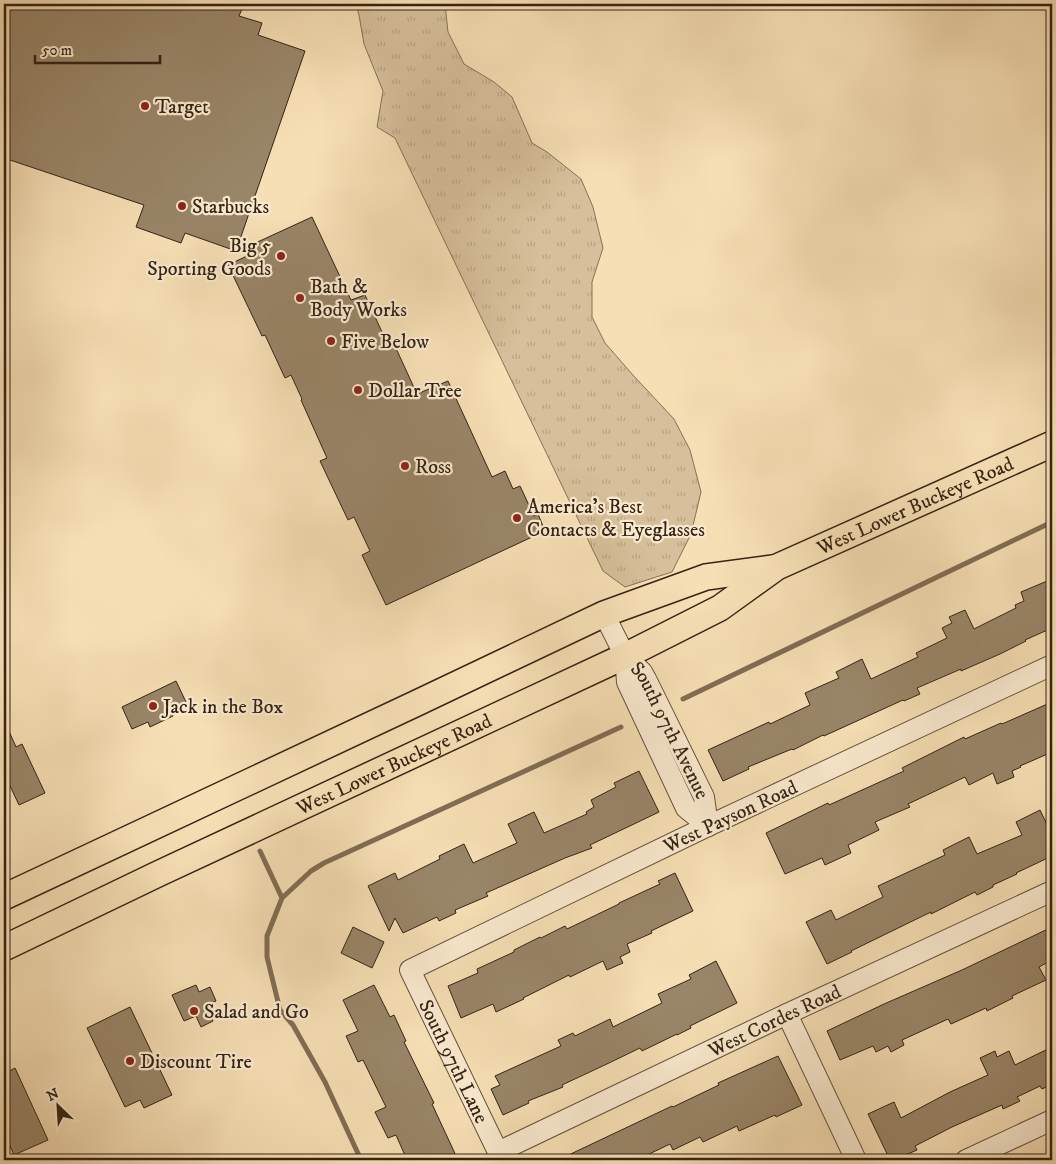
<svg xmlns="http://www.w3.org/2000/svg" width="1056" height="1164" font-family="'IM FELL DW Pica',serif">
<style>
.grass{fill:url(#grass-tufts);stroke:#857157}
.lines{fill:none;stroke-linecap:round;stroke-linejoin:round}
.stream{stroke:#816d54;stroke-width:5}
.building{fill:#998568;stroke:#342314}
.minor-casing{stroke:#65523c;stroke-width:22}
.major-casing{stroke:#342314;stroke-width:28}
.minor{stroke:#faeacf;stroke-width:20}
.major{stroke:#f7dfb5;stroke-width:25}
.poi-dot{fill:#8f2418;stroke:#faeacf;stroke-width:2}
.labels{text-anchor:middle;stroke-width:4.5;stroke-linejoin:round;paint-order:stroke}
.poi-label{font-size:20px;fill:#342314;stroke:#faeacf;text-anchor:start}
.street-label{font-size:20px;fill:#342314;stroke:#faeacf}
</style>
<defs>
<pattern id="grass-tufts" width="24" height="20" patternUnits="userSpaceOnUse" patternTransform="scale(1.25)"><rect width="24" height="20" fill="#d6bf9a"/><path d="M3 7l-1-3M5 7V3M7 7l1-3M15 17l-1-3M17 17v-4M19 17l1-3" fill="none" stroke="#b8a484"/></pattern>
</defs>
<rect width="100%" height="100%" fill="#f7dfb5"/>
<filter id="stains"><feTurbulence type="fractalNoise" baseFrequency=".004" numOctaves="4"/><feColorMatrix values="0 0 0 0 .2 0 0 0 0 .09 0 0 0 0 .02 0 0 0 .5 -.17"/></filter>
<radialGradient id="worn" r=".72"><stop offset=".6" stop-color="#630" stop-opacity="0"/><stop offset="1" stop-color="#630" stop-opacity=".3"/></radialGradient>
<!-- grass -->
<path class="grass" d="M 356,4 L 445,4 L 448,32 L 464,64 L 494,82 L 512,97 L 532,143 L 547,152 L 581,179 L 593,207 L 603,248 L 592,282 L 592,317 L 605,343 L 632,374 L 674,419 L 690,450 L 701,492 L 691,534 L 672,572 L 625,587 L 603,571 L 395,138 L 377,127 L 383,91 L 364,44 L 359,15 Z"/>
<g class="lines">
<!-- stream -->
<path class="stream" d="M 683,699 L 1052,522
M 260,851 L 282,898
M 361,1160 L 325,1082 L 293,1025 L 280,1010 L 267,957 L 267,936 L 282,898 L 311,871 L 324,863 L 621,727"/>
</g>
<!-- building -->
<path class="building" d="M 4,4 L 244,4 L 239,16 L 262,23 L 258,35 L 305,51 L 236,251 L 185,233 L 181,243 L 136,227 L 144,205 L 4,158 Z
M 312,217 L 351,300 L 365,295 L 388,345 L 394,344 L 417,394 L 448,381 L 492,477 L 505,471 L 513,489 L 520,486 L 534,516 L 538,514 L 545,531 L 386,605 L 362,555 L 370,551 L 354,517 L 348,520 L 320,461 L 327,458 L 301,400 L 302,399 L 291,375 L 285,378 L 265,335 L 262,336 L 228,265 L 249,255 L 238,251 Z
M 1052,579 L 1052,628 L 1025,640 L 1026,641 L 1000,654 L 961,671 L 961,669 L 917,688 L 920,694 L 904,701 L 903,700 L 824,736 L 823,735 L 793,750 L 792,749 L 748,767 L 749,769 L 723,781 L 708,750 L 745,733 L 769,722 L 770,724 L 810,705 L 805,693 L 839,678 L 836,672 L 862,659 L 871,679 L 918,657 L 916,653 L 947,638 L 942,628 L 952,623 L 949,617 L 965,610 L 974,629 L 1016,608 L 1015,605 L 1024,601 L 1021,592 Z
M 176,681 L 186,702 L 181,705 L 183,708 L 172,713 L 173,716 L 150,727 L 148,722 L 132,729 L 122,707 Z
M 1052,702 L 1052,752 L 1020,766 L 1021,767 L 1012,771 L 1014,777 L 997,784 L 993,773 L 969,785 L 965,777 L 908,804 L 910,807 L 875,822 L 879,830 L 848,845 L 851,853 L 825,865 L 822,858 L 785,874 L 766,833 L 828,803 L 829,805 L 904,771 L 902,768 L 964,737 L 965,739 L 1001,723 L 1002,724 Z
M 4,720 L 16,747 L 22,744 L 45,793 L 19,805 L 4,773 Z
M 639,771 L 659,812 L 590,845 L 592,848 L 565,858 L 486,893 L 488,896 L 455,910 L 456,913 L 439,921 L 437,917 L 403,933 L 395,918 L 389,931 L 368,886 L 395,873 L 398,880 L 440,859 L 439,856 L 464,844 L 473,863 L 517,843 L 508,824 L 534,812 L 544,833 L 587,814 L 586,812 L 594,807 L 591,800 L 616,787 L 614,783 Z
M 1040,810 L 1052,835 L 1052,856 L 1016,873 L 1017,874 L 993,885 L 993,887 L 977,895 L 975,892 L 931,914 L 931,912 L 851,951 L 852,952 L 827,964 L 806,922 L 831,910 L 836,920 L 883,897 L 878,886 L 945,855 L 943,850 L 969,837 L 977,854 L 1022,835 L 1016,822 Z
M 675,873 L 693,911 L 651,931 L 652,933 L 627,944 L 630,952 L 620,957 L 623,963 L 607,970 L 603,961 L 570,977 L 569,975 L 523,998 L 524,999 L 496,1012 L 493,1004 L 461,1018 L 448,986 L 478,973 L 477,969 L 514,952 L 514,950 L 540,937 L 541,938 L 565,926 L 567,929 L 619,904 L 619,903 L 660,884 L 658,881 Z
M 353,927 L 384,942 L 372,968 L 341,953 Z
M 1052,927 L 1052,960 L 1039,967 L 1046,980 L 1012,996 L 1013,998 L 987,1011 L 986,1008 L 951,1024 L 948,1019 L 902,1040 L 904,1045 L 891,1052 L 888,1046 L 876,1052 L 873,1046 L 840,1060 L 827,1031 L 884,1004 L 962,970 Z
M 716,961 L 737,1003 L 690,1026 L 691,1028 L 677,1035 L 677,1034 L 642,1051 L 640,1048 L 609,1063 L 562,1085 L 563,1087 L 528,1101 L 529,1103 L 503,1115 L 491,1089 L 500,1085 L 495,1076 L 561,1046 L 558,1040 L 573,1033 L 575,1036 L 610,1019 L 613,1027 L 662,1003 L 658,994 L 691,979 L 689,975 Z
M 196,985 L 199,992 L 210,987 L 216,1001 L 206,1005 L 213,1021 L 201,1027 L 196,1016 L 184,1021 L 172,995 Z
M 374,985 L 390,1017 L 394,1015 L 406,1041 L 404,1042 L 434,1103 L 432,1104 L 458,1160 L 407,1160 L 396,1135 L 388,1138 L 375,1112 L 386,1107 L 363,1060 L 358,1062 L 346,1036 L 358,1031 L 343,1000 Z
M 130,1007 L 172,1095 L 144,1108 L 140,1100 L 125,1107 L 87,1028 Z
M 1052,1047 L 1052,1084 L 1042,1089 L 1040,1086 L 1017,1097 L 1020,1101 L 1003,1109 L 1002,1105 L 952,1127 L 915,1146 L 917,1150 L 894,1160 L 890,1160 L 868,1114 L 894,1102 L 901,1118 L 950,1092 L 988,1075 L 980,1058 L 995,1051 L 997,1057 L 1009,1051 L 1015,1065 Z
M 778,1056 L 802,1105 L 776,1117 L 775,1115 L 739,1131 L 737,1126 L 703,1142 L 700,1137 L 673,1150 L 670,1144 L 645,1156 L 647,1160 L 558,1160 L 672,1106 L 673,1107 L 719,1085 L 718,1083 Z
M 15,1068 L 48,1140 L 14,1155 L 4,1132 L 4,1074 Z"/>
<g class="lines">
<!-- minor casing -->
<g class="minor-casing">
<g id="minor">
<path id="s1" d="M 604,614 L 625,656 L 642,672 L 646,679 L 704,797 L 708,826"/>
<path d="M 625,656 L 627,682 L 686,808 L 708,826"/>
<path id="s2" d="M 1052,665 L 708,826 L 410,970 L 498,1152 L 787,1014 L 1052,891"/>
<path d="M 787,1014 L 856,1160"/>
<path d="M 966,1160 L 1052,1120"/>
</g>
</g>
<!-- major casing -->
<g class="major-casing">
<g id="major">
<path d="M 4,897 L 417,703 L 604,614 L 706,577 L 773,568"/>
<path id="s3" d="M 4,948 L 160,873 L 625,656 L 720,608 L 777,567 L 1052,444"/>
</g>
</g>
<!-- minor -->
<use href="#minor" class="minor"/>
<!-- major -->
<use href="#major" class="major"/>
</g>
<!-- markers -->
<g class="poi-dot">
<circle cx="145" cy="106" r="5"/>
<circle cx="182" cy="206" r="5"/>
<circle cx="281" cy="256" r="5"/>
<circle cx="300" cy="298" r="5"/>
<circle cx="331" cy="341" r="5"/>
<circle cx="358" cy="390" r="5"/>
<circle cx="405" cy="466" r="5"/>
<circle cx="517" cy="518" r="5"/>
<circle cx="153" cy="706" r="5"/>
<circle cx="194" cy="1011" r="5"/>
<circle cx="130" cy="1061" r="5"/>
</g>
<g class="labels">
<!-- poi labels -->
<g class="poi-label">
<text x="155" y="113">Target</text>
<text x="192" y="213">Starbucks</text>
<text x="271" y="252" text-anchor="end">Big 5<tspan x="271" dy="23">Sporting Goods</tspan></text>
<text x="310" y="293">Bath &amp;<tspan x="310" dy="23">Body Works</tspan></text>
<text x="341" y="348">Five Below</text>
<text x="368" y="397">Dollar Tree</text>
<text x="415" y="473">Ross</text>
<text x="527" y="513">America's Best<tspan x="527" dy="23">Contacts &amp; Eyeglasses</tspan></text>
<text x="163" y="713">Jack in the Box</text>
<text x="204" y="1018">Salad and Go</text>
<text x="140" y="1068">Discount Tire</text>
</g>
<!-- street labels -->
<g class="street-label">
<text dy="7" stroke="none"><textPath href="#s3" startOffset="1014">West Lower Buckeye Road</textPath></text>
<text dy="7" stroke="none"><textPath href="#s1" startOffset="135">South 97th Avenue</textPath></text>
<text dy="7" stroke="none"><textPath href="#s3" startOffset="431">West Lower Buckeye Road</textPath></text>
<text transform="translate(730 816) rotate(-25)" y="7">West Payson Road</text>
<text dy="7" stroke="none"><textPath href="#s2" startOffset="1219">West Cordes Road</textPath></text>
<text dy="7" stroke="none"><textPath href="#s2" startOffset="812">South 97th Lane</textPath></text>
</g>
</g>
<!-- margin -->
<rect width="1056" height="1164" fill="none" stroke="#f7dfb5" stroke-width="20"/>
<rect x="5" y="5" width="1046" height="1154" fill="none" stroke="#342314" stroke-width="2.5"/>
<rect x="10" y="10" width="1036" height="1144" fill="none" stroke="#342314"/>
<!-- north arrow -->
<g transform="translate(58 1106) rotate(335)" stroke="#faeacf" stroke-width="4" paint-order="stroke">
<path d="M0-4L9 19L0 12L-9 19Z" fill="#342314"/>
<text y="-8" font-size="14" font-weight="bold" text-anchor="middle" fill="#342314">N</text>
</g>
<!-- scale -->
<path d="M35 55v8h125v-8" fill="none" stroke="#342314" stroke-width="2.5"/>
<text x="42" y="55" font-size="15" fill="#342314" stroke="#faeacf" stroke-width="4" paint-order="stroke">50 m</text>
<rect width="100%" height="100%" filter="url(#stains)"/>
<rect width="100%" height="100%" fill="url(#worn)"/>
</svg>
